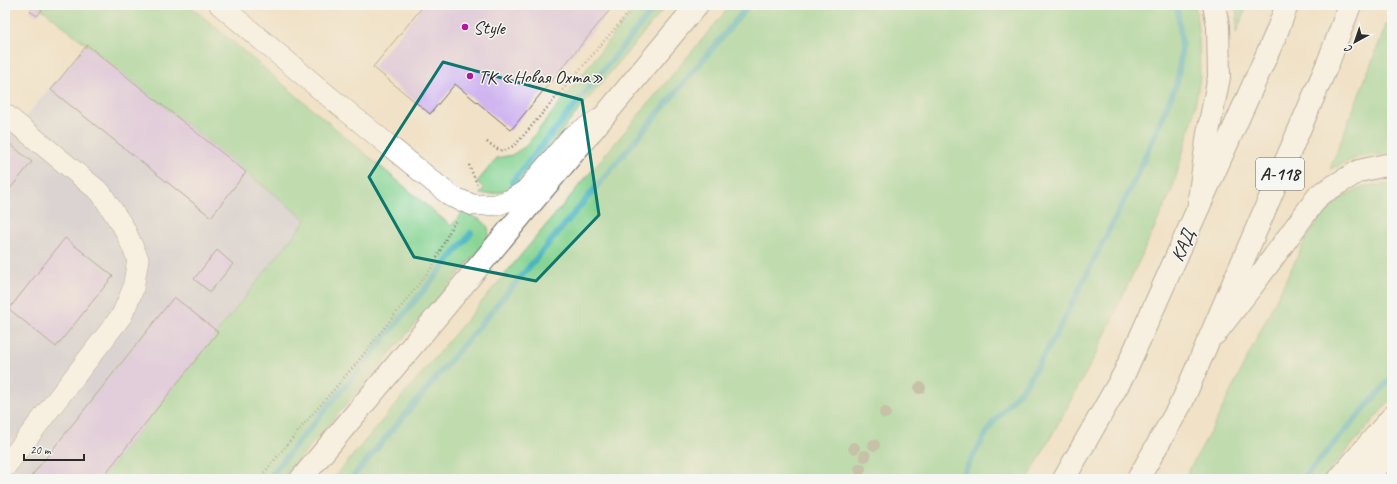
<svg xmlns="http://www.w3.org/2000/svg" width="1397" height="484" font-family="Caveat,sans-serif">
<style>
.industrial{fill:#bfc2dd}
.green{fill:#86d493;stroke:#58805f}
.lines{fill:none;stroke-linecap:round;stroke-linejoin:round}
.stream{stroke:#46b4c1;stroke-width:6}
.building{fill:#d0b5f1}
.minor-casing{stroke:#706b62;stroke-width:22}
.major-casing{stroke:#706b62;stroke-width:24}
.highway-casing{stroke:#706b62;stroke-width:24}
.path{stroke:#706b62;stroke-width:2.5;stroke-dasharray:1 3;stroke-linecap:butt}
.minor{stroke:#fff;stroke-width:21}
.major{stroke:#fff;stroke-width:22}
.highway{stroke:#fff;stroke-width:22}
.tree{fill:#939982}
.marked{fill:none;stroke:#0f766e;stroke-width:3;stroke-linejoin:round}
.poi-dot{fill:#b5179e;stroke:#f6f6f2;stroke-width:1.5}
.labels{text-anchor:middle;stroke-width:3;stroke-linejoin:round;paint-order:stroke}
.shield{fill:#f6f6f2;stroke:#686867;stroke-width:1}
.shield-label{font-size:18px;font-weight:bold;fill:#2b2b2b}
.poi-label{font-size:19px;fill:#2b2b2b;stroke:#f6f6f2;text-anchor:start}
.street-label{font-size:19px;fill:#2b2b2b;stroke:#f6f6f2}
</style>
<rect width="100%" height="100%" fill="#f6f6f2"/>
<filter id="ink" filterUnits="userSpaceOnUse"><feTurbulence type="fractalNoise" baseFrequency=".025" numOctaves="2"/><feDisplacementMap in="SourceGraphic" scale="8" xChannelSelector="R" yChannelSelector="G"/><feConvolveMatrix kernelMatrix="1 2 1 2 8 2 1 2 1" color-interpolation-filters="sRGB"/></filter>
<filter id="wash" filterUnits="userSpaceOnUse"><feTurbulence type="fractalNoise" baseFrequency=".012" numOctaves="4" result="noise"/><feDisplacementMap in="SourceGraphic" scale="16" xChannelSelector="R" yChannelSelector="G"/><feGaussianBlur stdDeviation="0.9" result="paint"/><feColorMatrix in="noise" values="0 0 0 0 0 0 0 0 0 0 0 0 0 0 0 0 0 1.4 0 .05"/><feComposite in="paint" operator="in"/></filter>
<g filter="url(#wash)">
<rect width="100%" height="100%" fill="#f1e2c7"/>
<!-- industrial -->
<path class="industrial" d="M 87,44 L 306,220 L 101,479 L 5,479 L 5,140 L 6,140 Z"/>
<!-- green -->
<path class="green" d="M 37,5 L 189,5 L 451,226 L 463,212 C 478,219 494,222 487,241 L 282,479 L 101,479 L 306,220 Z
M 637,5 L 667,5 L 521,179 C 506,192 500,194 480,194 L 484,188 L 477,182 L 497,158 L 512,155 L 526,146 Z
M 731,5 L 1195,5 L 1196,11 L 1199,41 L 1200,77 L 1193,118 L 1172,190 L 1095,356 L 1028,479 L 333,479 Z
M 1235,5 L 1247,5 L 1236,33 L 1237,15 Z
M 1392,10 L 1392,153 L 1359,157 L 1330,169 Z
M 1392,184 L 1392,398 L 1323,479 L 1184,479 L 1213,427 L 1306,239 L 1322,215 L 1343,197 L 1365,186 Z"/>
<g class="lines">
<!-- stream -->
<path class="stream" d="M 512,182 L 657,5
M 268,479 L 471,233
M 351,479 L 749,5
M 960,479 L 992,424 L 1027,383 L 1057,333 L 1138,173 L 1177,83 L 1182,47 L 1177,5
M 1303,479 L 1392,377"/>
</g>
<g id="blocks">
<!-- building -->
<path class="building" d="M 35,5 L 42,10 L 37,16 L 30,11 Z
M 424,5 L 614,5 L 511,130 L 455,84 L 430,114 L 373,67 Z
M 87,45 L 246,172 L 211,217 L 51,90 Z
M 5,140 L 32,162 L 9,190 L 5,186 Z
M 65,238 L 113,276 L 56,347 L 9,309 Z
M 217,250 L 233,264 L 210,292 L 194,279 Z
M 174,297 L 218,332 L 101,479 L 29,479 Z"/>
</g>
</g>
<g filter="url(#ink)">
<use href="#blocks" fill-opacity="0" stroke="#706b62" stroke-width="1"/>
<g class="lines">
<!-- minor casing -->
<g class="minor-casing">
<path id="minor" d="M 220,5 L 321,90 L 452,197 L 473,205 L 496,205 L 510,200 L 525,191 L 571,137 L 598,120
M 5,114 L 101,193 L 124,228 L 138,259 L 133,289 L 122,315 L 5,467"/>
</g>
<!-- major casing -->
<g class="major-casing">
<path id="major" d="M 1199,200 L 1208,133 L 1219,77 L 1218,26 L 1214,5
M 1215,334 L 1253,285 L 1319,195 L 1359,171 L 1386,165 L 1392,167
M 301,479 L 697,5
M 1339,479 L 1392,417
M 1367,479 L 1392,449"/>
</g>
<!-- highway casing -->
<g class="highway-casing">
<path id="highway" d="M 1064,479 L 1124,374 L 1276,34 L 1287,5
M 1138,479 L 1182,402 L 1328,63 L 1350,5"/>
</g>
<!-- path -->
<path class="path" d="M 487,142 C 501,152 503,154 517,143 L 635,5
M 469,165 L 477,184
M 259,479 L 309,418 L 355,365 L 433,266 L 451,228 L 457,220"/>
<!-- minor -->
<use href="#minor" class="minor"/>
<!-- major -->
<use href="#major" class="major"/>
<!-- highway -->
<use href="#highway" class="highway"/>
</g>
<!-- trees -->
<g class="tree">
<circle cx="920" cy="388" r="6"/>
<circle cx="885" cy="413" r="6"/>
<circle cx="874" cy="445" r="6"/>
<circle cx="854" cy="448" r="6"/>
<circle cx="865" cy="456" r="6"/>
<circle cx="860" cy="469" r="6"/>
</g>
</g>
<!-- marked area -->
<path d="M0 0H1397V484H0ZM 443,62 L 582,100 L 599,215 L 536,281 L 414,257 L 369,177 Z" fill="#f1e2c7" fill-opacity=".55" fill-rule="evenodd"/>
<path class="marked" d="M 443,62 L 582,100 L 599,215 L 536,281 L 414,257 L 369,177 Z"/>
<!-- markers -->
<g class="poi-dot">
<circle cx="465" cy="27" r="4"/>
<circle cx="470" cy="76" r="4"/>
</g>
<g class="labels">
<!-- shield labels -->
<rect class="shield" x="1256" y="158" width="48" height="32" rx="3"/>
<g class="shield-label">
<text x="1280" y="180">А-118</text>
</g>
<!-- poi labels -->
<g class="poi-label">
<text x="473" y="34">Style</text>
<text x="478" y="83">ТК «Новая Охта»</text>
</g>
<!-- street labels -->
<g class="street-label">
<text transform="translate(1182 245) rotate(-66)" y="7">КАД</text>
</g>
</g>
<!-- margin -->
<rect width="1397" height="484" fill="none" stroke="#f6f6f2" stroke-width="20"/>
<!-- north arrow -->
<g transform="translate(1355 42) rotate(220)" stroke="#f6f6f2" stroke-width="3" paint-order="stroke">
<path d="M0-3L7 15L0 10L-7 15Z" fill="#2b2b2b"/>
<text y="-6" font-size="11" font-weight="bold" text-anchor="middle" fill="#2b2b2b">С</text>
</g>
<!-- scale -->
<path d="M24 454v6h60v-6" fill="none" stroke="#2b2b2b" stroke-width="2"/>
<text x="30" y="454" font-size="12" fill="#2b2b2b" stroke="#f6f6f2" stroke-width="3" paint-order="stroke">20 m</text>
</svg>
